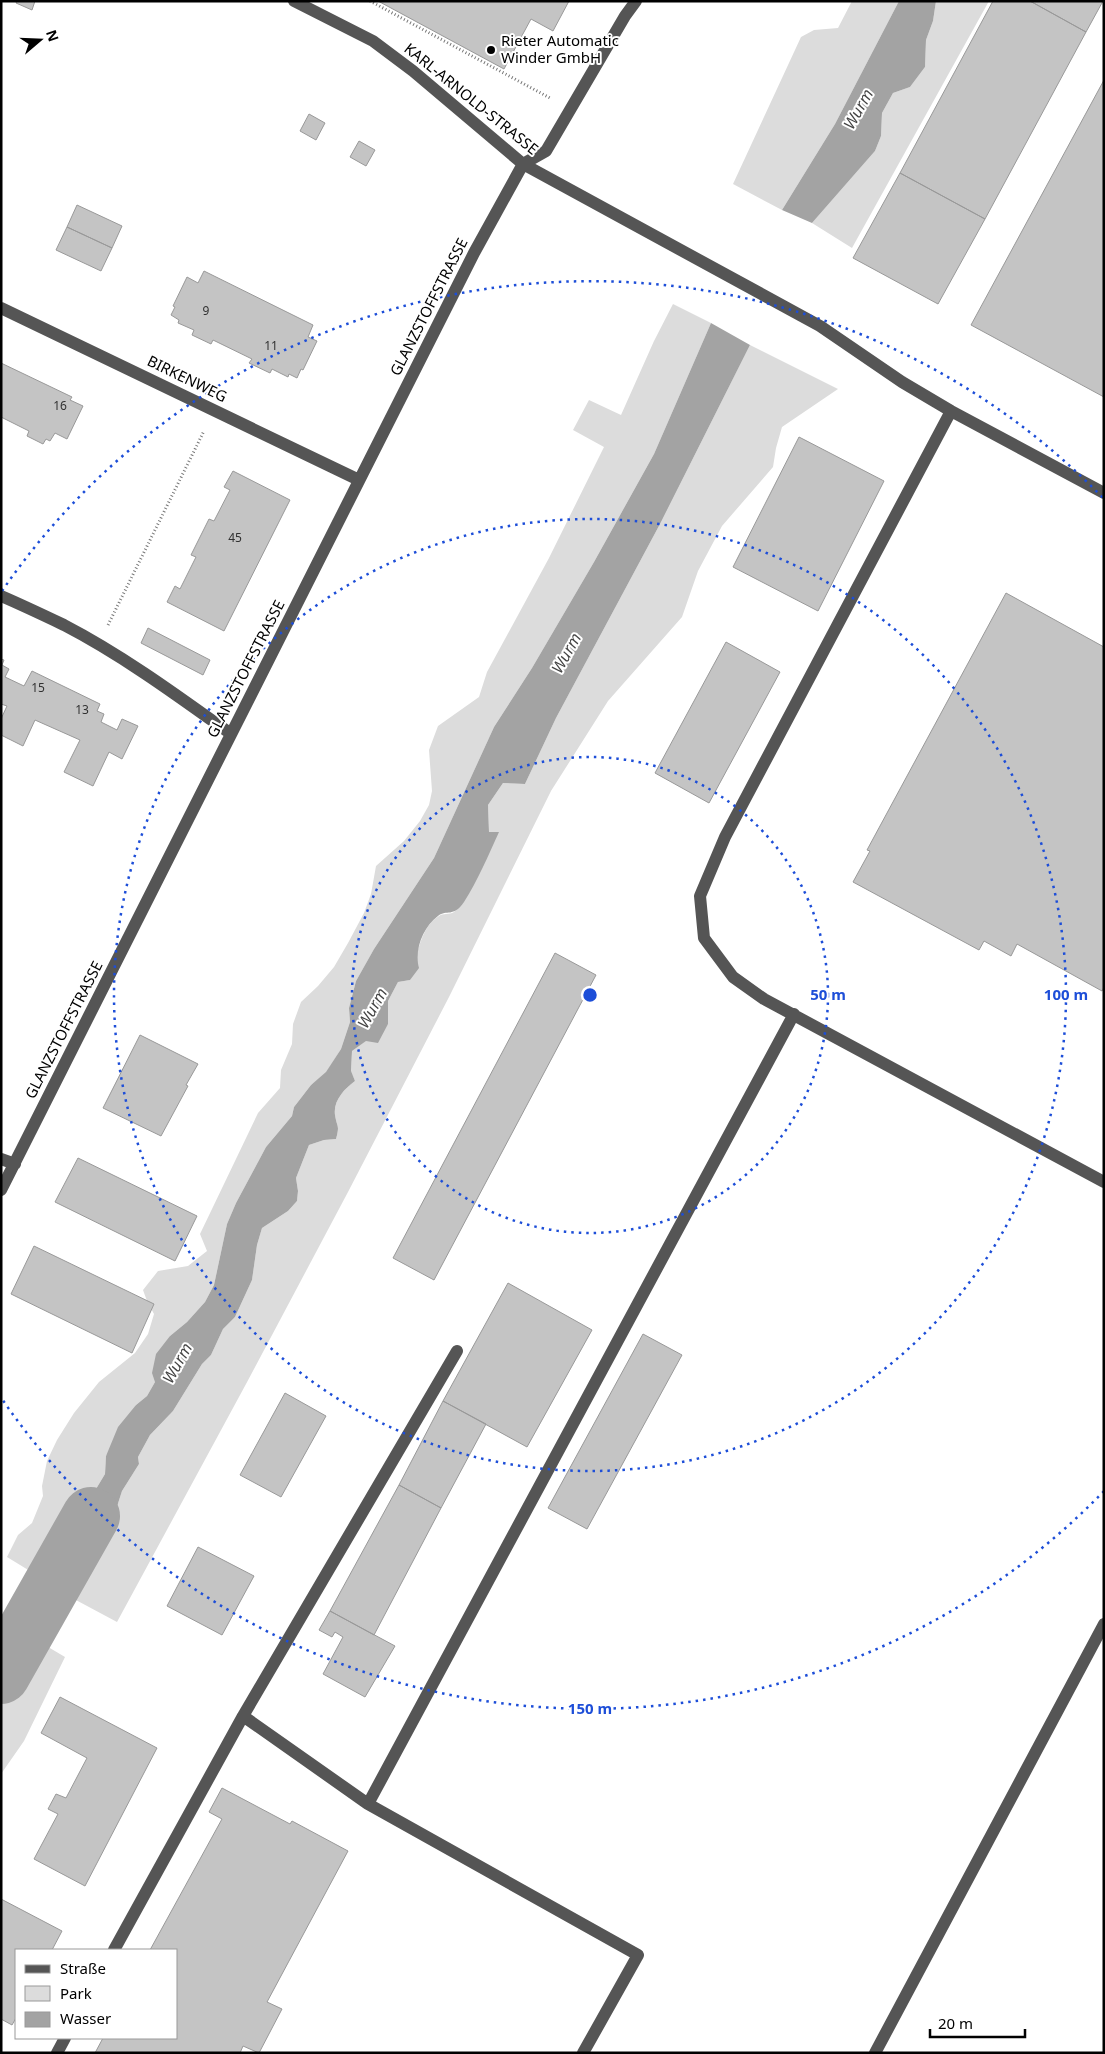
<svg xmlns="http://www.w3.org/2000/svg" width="1105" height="2054" font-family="'Noto Sans',sans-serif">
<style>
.green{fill:#dcdcdc}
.water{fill:#a3a3a3}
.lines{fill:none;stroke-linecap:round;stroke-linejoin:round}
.river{stroke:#a3a3a3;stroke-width:58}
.building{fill:#c4c4c4;stroke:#999}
.path{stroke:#777;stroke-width:3;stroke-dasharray:1 2.5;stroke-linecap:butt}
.minor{stroke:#555;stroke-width:12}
.ring{fill:none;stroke:#1d4ed8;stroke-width:2.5;stroke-dasharray:2.5 5}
.poi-dot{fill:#000;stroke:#fff;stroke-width:2}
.labels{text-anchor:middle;stroke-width:4;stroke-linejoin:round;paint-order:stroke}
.number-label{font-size:12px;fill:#313131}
.poi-label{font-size:15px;fill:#000;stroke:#fff;text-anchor:start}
.street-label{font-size:15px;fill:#000;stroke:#fff}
.water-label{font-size:16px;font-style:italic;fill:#444;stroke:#fff}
.centre{fill:#1d4ed8;stroke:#fff;stroke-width:2.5}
.ring-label{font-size:15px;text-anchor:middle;font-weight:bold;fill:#1d4ed8;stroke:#fff;stroke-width:4;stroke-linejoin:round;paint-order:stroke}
</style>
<rect width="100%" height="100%" fill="#fff"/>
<!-- green -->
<path class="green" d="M 852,1 L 899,1 L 835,124 L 782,210 L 733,184 L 801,37 L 814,30 L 838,28 Z
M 936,1 L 989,1 L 852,248 L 812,223 L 875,151 L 881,136 L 882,113 L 893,93 L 910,87 L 925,67 L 926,40 L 933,21 Z
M 673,304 L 711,323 L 654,454 L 594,562 L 532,668 L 494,727 L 434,858 L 374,949 L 356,981 L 349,1008 L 350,1022 L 341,1049 L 326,1073 L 311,1085 L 294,1107 L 292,1116 L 266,1147 L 236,1203 L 227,1224 L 214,1285 L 205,1302 L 187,1322 L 170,1336 L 155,1382 L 147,1396 L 136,1405 L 106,1456 L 105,1474 L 93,1494 L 85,1504 L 66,1515 L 54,1536 L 56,1566 L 43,1579 L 7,1557 L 18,1535 L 32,1523 L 43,1496 L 42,1486 L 47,1461 L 57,1440 L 74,1413 L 99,1382 L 135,1353 L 148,1334 L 154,1314 L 147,1301 L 143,1290 L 158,1271 L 188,1266 L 207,1251 L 200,1234 L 258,1113 L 280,1088 L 281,1070 L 292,1044 L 293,1024 L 301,1002 L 318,986 L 334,967 L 348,943 L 364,913 L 371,894 L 376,866 L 404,841 L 420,821 L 429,805 L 432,791 L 429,750 L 438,726 L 479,697 L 487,672 L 549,558 L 604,447 L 573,430 L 589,400 L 621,415 L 654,341 Z
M 750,345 L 838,389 L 782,427 L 776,448 L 773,467 L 722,526 L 698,571 L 682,617 L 608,701 L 551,791 L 449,997 L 348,1192 L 246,1384 L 117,1622 L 74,1599 L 84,1579 L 97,1537 L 112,1522 L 122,1491 L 139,1464 L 138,1457 L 150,1435 L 173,1411 L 202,1364 L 211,1355 L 223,1329 L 235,1317 L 252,1280 L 257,1245 L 262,1228 L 288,1211 L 297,1201 L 298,1191 L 296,1178 L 309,1145 L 324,1140 L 336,1139 C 340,1124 337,1128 335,1115 C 333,1101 344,1089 355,1081 L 351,1072 L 352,1051 L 388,1024 L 388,1001 L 398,982 L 410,980 C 417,959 419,928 439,916 C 443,913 449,915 454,912 C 457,910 460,906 462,904 L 498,832 L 489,832 L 488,805 L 503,783 L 525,784 L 556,718 L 660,524 Z
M 1,1620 L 16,1627 L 1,1652 Z
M 38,1641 L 65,1657 L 24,1741 L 1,1774 L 1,1705 Z"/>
<!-- water -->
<path class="water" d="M 899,1 L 936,1 L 933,21 L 926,40 L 925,67 L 910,87 L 893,93 L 882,113 L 881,136 L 875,151 L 812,223 L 782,210 L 835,124 Z
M 711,323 L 750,345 L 660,524 L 556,718 L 525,784 L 503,783 L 488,805 L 489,832 L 499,832 C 488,856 478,880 464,902 C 453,918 447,909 438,916 C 423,927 414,950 419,968 L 410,980 L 398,982 L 388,1001 L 388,1024 L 378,1043 L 366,1041 L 352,1051 L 351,1071 L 355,1081 C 344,1089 333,1101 335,1115 C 337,1128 340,1124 336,1139 L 324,1140 L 309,1145 L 296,1178 L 298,1191 L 297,1201 L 288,1211 L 262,1228 L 257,1245 L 252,1280 L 235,1317 L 223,1329 L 211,1355 L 202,1364 L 173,1411 L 150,1435 L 138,1457 L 139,1464 L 122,1491 L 112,1522 L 97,1537 L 84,1579 L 74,1599 L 43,1579 L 56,1566 L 54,1536 L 66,1515 L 85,1504 L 93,1494 L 105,1474 L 106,1456 L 118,1427 L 136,1405 L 147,1396 L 155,1382 L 152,1373 L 156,1354 L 170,1336 L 187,1322 L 205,1302 L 214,1285 L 227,1224 L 236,1203 L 266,1147 L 292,1116 L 294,1107 L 311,1085 L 326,1072 L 341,1049 L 350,1022 L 349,1008 L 356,981 L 374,949 L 434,858 L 494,727 L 532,668 L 594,562 L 654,454 Z
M 16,1627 L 38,1641 L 1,1705 L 1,1652 Z"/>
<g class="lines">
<!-- river -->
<path class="river" d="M 1,1675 L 91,1516"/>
</g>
<!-- building -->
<path class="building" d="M 17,1 L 35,1 L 32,10 L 16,3 Z
M 378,1 L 569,1 L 553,31 L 531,19 L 504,69 Z
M 993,1 L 1030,1 L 1086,32 L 985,219 L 900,173 Z
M 1030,1 L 1103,1 L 1086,32 Z
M 1104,80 L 1104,397 L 971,325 Z
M 309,114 L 325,123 L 316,140 L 300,131 Z
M 359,141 L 375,150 L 366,166 L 350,157 Z
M 900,173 L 985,219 L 938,304 L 853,258 Z
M 77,205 L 122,226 L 112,248 L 67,227 Z
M 67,227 L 112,248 L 101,271 L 56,250 Z
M 204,271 L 313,325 L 308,337 L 317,341 L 303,370 L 301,369 L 297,378 L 289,374 L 288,377 L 272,369 L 270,373 L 249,363 L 252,359 L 213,340 L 211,344 L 192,335 L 194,330 L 178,323 L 179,320 L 171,315 L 175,307 L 173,306 L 187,277 L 198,283 Z
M 1,363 L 72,397 L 70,400 L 83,406 L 67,439 L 55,433 L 50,441 L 46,439 L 43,444 L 27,436 L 29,431 L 1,417 Z
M 799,437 L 884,481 L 818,611 L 733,567 Z
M 233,471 L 290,500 L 224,631 L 167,602 L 175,586 L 180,589 L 196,557 L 191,555 L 209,519 L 214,521 L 230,490 L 224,487 Z
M 1006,593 L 1104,647 L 1104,987 L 1102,991 L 1017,944 L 1011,956 L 984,941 L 979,950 L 853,882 L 870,851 L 867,850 Z
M 148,628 L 210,660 L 203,675 L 141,643 Z
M 726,642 L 780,672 L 709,803 L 655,773 Z
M 1,659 L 4,660 L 2,665 L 9,669 L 5,677 L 24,686 L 32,671 L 100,704 L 97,711 L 104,714 L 101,722 L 117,730 L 122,719 L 138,726 L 122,759 L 109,752 L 93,786 L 64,772 L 80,740 L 35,720 L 23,746 L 1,735 L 1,719 L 7,706 L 1,704 Z
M 555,953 L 596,975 L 434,1280 L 393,1258 Z
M 140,1035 L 198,1064 L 186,1085 L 188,1086 L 161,1136 L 103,1108 Z
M 78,1158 L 197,1216 L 175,1261 L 55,1202 Z
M 34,1246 L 154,1304 L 132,1353 L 11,1294 Z
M 508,1283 L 592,1330 L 527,1447 L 443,1401 Z
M 643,1334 L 682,1355 L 587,1529 L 548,1508 Z
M 285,1393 L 326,1416 L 281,1497 L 240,1475 Z
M 443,1401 L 486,1424 L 441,1508 L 399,1485 Z
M 399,1485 L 441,1508 L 374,1635 L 330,1611 Z
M 198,1547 L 254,1576 L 222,1635 L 167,1606 Z
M 330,1611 L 395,1646 L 365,1697 L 323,1674 L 343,1637 L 335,1632 L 332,1637 L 319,1630 Z
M 60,1697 L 157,1748 L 85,1886 L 34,1859 L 58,1814 L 48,1809 L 56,1794 L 66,1798 L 87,1758 L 41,1733 Z
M 222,1788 L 290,1824 L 292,1821 L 348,1851 L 267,2002 L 282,2009 L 259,2053 L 243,2046 L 240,2053 L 95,2053 L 103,2038 L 176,2038 L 176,1950 L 150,1950 L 222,1819 L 209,1812 Z
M 1,1899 L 62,1931 L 52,1950 L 16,1950 L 16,2018 L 12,2025 L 1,2019 Z"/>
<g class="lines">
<!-- path -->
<path class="path" d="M 370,1 L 550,98
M 108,625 L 204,431"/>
<!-- minor -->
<path class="minor" d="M 294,1 L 373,41 L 413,71 L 523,164 L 820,326 L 902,382 L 951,411 L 1104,493
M 1,308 L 359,480
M 951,411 L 725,837 L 700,896 L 704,938 L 733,977 L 764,999 L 1104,1182
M 1,596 C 22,605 43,615 64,625 C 122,655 178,696 231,734
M 1,1159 L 15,1164
M 1,1190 L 474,253 L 523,164 L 546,151 L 625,16 L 636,1
M 243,1716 L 368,1804
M 114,1950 L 243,1716 L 457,1351
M 57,2053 L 65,2038
M 583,2053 L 638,1955 L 368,1804 L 794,1014
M 875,2053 L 1104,1624"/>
</g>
<!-- distance rings -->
<g class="ring">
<circle cx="590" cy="995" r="238"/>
<circle cx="590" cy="995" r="476"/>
<path d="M1104 1491A714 714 0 0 1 2 1399M2 591A714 714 0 0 1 1104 499"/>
</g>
<!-- markers -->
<circle class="poi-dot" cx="491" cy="50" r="5"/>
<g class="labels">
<!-- number labels -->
<g class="number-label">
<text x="206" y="315">9</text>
<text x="271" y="350">11</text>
<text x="60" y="410">16</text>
<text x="235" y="542">45</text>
<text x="38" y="692">15</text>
<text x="82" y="714">13</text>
</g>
<!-- poi labels -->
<g class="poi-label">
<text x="501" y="46">Rieter Automatic<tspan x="501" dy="17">Winder GmbH</tspan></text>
</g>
<!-- street labels -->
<g class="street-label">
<text transform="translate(471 99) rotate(39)" y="5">KARL-ARNOLD-STRASSE</text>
<text transform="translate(429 307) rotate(-63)" y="5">GLANZSTOFFSTRASSE</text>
<text transform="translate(187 379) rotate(26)" y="5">BIRKENWEG</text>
<text transform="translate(246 669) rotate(-63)" y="5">GLANZSTOFFSTRASSE</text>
<text transform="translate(64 1030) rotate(-63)" y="5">GLANZSTOFFSTRASSE</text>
</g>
<!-- water labels -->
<g class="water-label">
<text transform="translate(858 109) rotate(-61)" y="6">Wurm</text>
<text transform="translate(566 653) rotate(-61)" y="6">Wurm</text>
<text transform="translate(372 1008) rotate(-61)" y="6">Wurm</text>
<text transform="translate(177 1363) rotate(-61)" y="6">Wurm</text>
</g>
</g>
<circle cx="590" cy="995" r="8" class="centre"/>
<g class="ring-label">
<text x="828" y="1000">50 m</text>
<text x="1066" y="1000">100 m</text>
<text x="590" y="1714">150 m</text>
</g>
<!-- border -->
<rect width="1105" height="2054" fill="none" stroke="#000000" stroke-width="5"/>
<!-- legend -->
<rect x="15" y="1949" width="162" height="90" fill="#ffffff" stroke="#999999"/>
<rect x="25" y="1965" width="25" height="8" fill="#555555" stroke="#999999"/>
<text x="60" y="1974" font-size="15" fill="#000000">Straße</text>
<rect x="25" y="1986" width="25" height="15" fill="#dcdcdc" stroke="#999999"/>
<text x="60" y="1999" font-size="15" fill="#000000">Park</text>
<rect x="25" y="2012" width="25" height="15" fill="#a3a3a3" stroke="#999999"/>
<text x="60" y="2024" font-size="15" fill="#000000">Wasser</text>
<!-- north arrow -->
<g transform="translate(40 40) rotate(71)" stroke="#ffffff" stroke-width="4" paint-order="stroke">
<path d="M0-4L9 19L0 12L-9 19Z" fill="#000000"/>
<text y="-8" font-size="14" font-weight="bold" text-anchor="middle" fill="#000000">N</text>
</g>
<!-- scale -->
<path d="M930 2029v8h95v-8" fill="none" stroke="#000000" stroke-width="2.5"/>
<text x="938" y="2029" font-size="15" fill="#000000" stroke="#ffffff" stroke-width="4" paint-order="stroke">20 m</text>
</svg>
